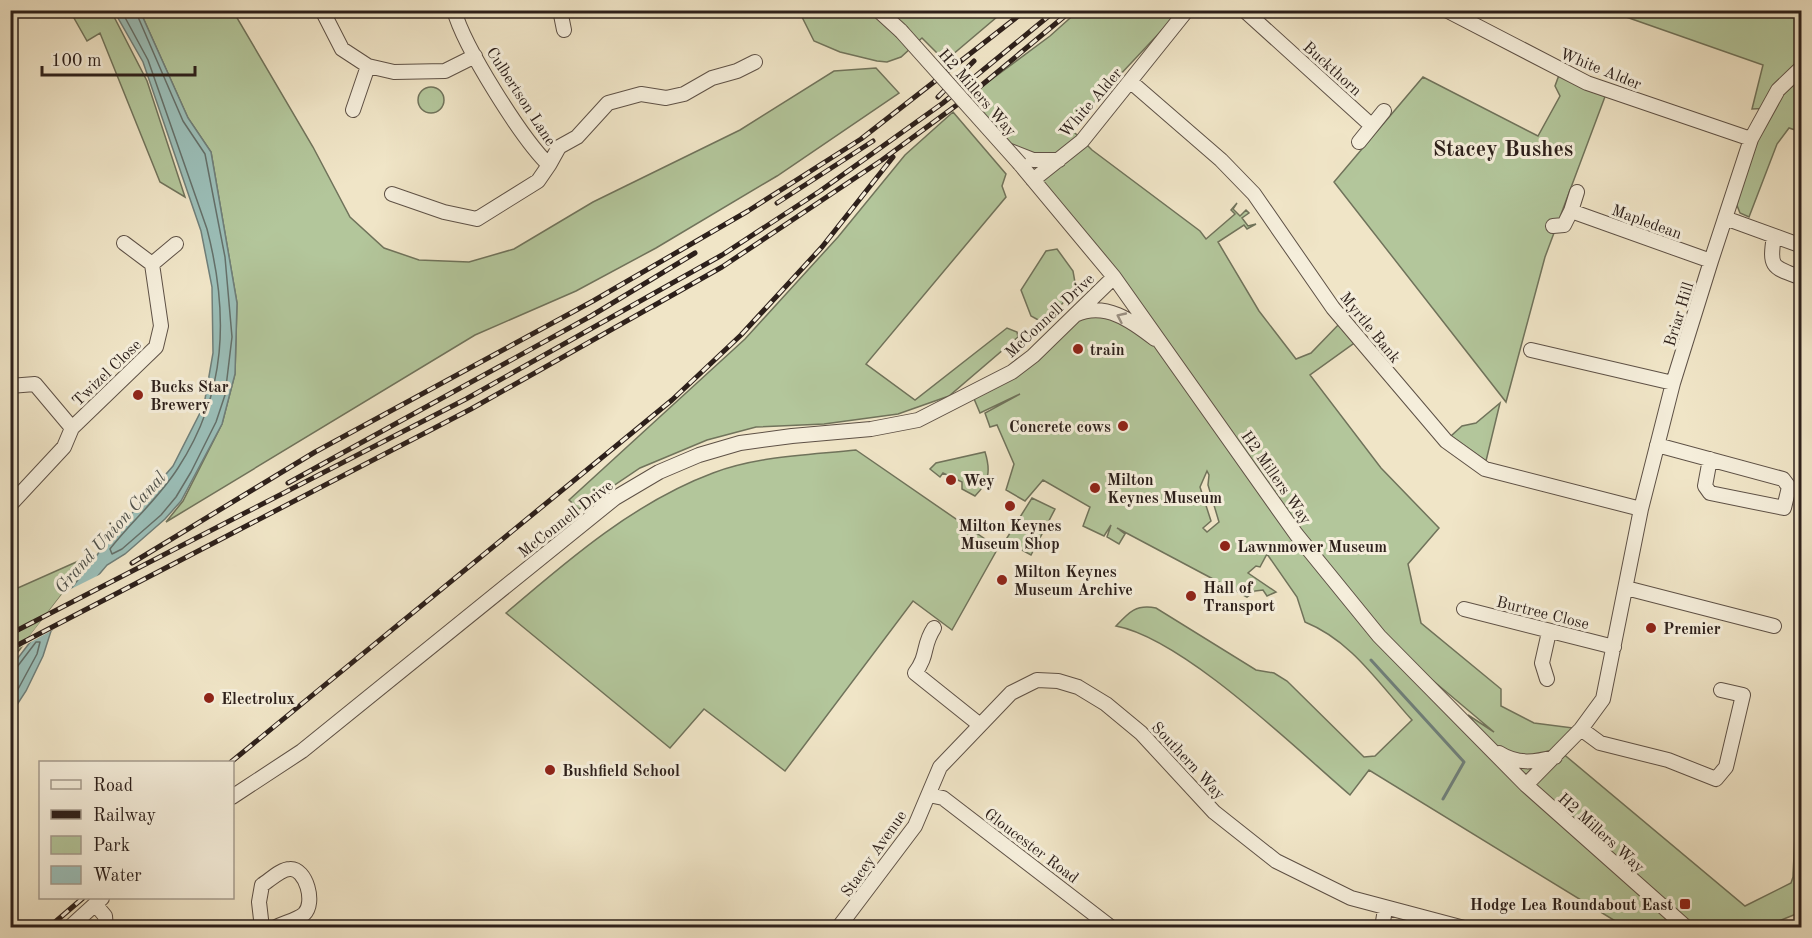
<svg xmlns="http://www.w3.org/2000/svg" width="1812" height="938" font-family="'Old Standard TT',serif">
<style>
.green{fill:#b3c69b;stroke:#70735b;stroke-width:1.5;fill-rule:evenodd}
.water{fill:#9bbfb9;stroke:#6f7f7a;stroke-width:1.5}
.pier{fill:#f0e5c7}
.lines{fill:none;stroke-linecap:round;stroke-linejoin:round}
.shore{stroke:#64706a;stroke-width:1.5}
.stream{stroke:#6f7f7a;stroke-width:3}
.minor-casing{stroke:#5e5146;stroke-width:16}
.minor{stroke:#f5eedb;stroke-width:14}
.rail-casing{stroke:#2d201b;stroke-width:5}
.rail{stroke:#f5eedb;stroke-width:3;stroke-dasharray:9;stroke-linecap:butt}
.minor-bridge-casing{stroke:#5e5146;stroke-width:16;stroke-linecap:butt}
.minor-bridge{stroke:#f5eedb;stroke-width:14}
.oneway{stroke:#9b9185}
.poi-dot{fill:#8f2418;stroke:#f5eedb;stroke-width:2}
.labels{text-anchor:middle;stroke-width:6;stroke-linejoin:round;paint-order:stroke}
.street-label{font-size:16px;fill:#2d201b;stroke:#f5eedb}
.poi-label{font-size:16px;font-weight:bold;fill:#2d201b;stroke:#f5eedb;text-anchor:start}
.water-label{font-size:18px;font-style:italic;fill:#4e504a;stroke:#f5eedb}
.district-label{font-size:22px;font-weight:bold;fill:#2d201b;stroke:#f5eedb}
</style>
<rect width="100%" height="100%" fill="#f0e5c7"/>
<filter id="stains"><feTurbulence type="fractalNoise" baseFrequency=".00333" numOctaves="4"/><feColorMatrix values="0 0 0 0 .2 0 0 0 0 .09 0 0 0 0 .02 0 0 0 .5 -.17"/></filter>
<radialGradient id="worn" r=".72"><stop offset=".6" stop-color="#630" stop-opacity="0"/><stop offset="1" stop-color="#630" stop-opacity=".3"/></radialGradient>
<!-- green -->
<path class="green" d="M 70,11 L 111,11 L 147,81 L 185,197 L 160,182 L 100,33 L 87,41 Z
M 140,11 L 233,11 L 313,147 L 350,217 L 384,248 L 419,260 L 469,262 L 514,249 L 593,202 L 740,130 L 834,71 L 876,68 L 899,93 L 777,176 L 656,248 L 576,291 L 475,335 L 166,522 L 183,501 L 222,424 L 235,374 L 237,303 L 211,152 L 188,118 Z
M 799,11 L 1004,11 L 945,61 L 922,38 L 901,57 L 887,62 L 877,61 L 840,52 L 814,41 Z
M 1078,11 L 1180,11 L 1070,128 L 1092,150 L 1200,231 L 1206,239 L 1235,214 L 1231,210 L 1237,203 L 1233,209 L 1240,216 L 1246,210 L 1249,213 L 1242,218 L 1248,226 L 1256,224 L 1247,229 L 1244,225 L 1218,242 L 1259,311 L 1296,359 L 1311,353 L 1341,322 L 1357,341 L 1310,375 L 1381,468 L 1439,528 L 1408,564 L 1421,623 L 1501,689 L 1501,706 L 1534,723 L 1581,729 L 1561,752 L 1745,906 L 1791,883 L 1793,877 L 1801,708 L 1801,912 L 1764,927 L 1625,927 L 1369,770 L 1350,795 C 1295,748 1184,639 1116,626 C 1129,612 1136,604 1156,608 L 1256,670 L 1274,673 L 1287,681 L 1364,757 L 1375,756 L 1412,720 C 1379,684 1352,641 1305,622 L 1297,597 L 1267,554 L 1260,567 L 1256,566 L 1248,573 L 1276,592 L 1267,596 L 1263,590 L 1255,591 L 1247,597 L 1117,528 L 1125,534 L 1119,544 L 1107,537 L 1111,525 L 1104,536 L 1083,526 L 1090,507 L 1043,480 L 1025,501 L 1006,490 L 1014,464 L 997,425 L 990,427 L 985,413 L 1020,394 L 980,413 L 972,394 L 1012,372 L 1069,318 L 1108,311 L 1163,346 L 965,99 L 1050,36 ZM 1207,471 L 1209,475 L 1208,485 L 1219,522 L 1207,532 L 1203,528 L 1211,521 L 1200,487 ZM 1387,642 L 1494,732 L 1468,715 L 1520,778 Z
M 1609,11 L 1801,11 L 1801,132 L 1789,128 L 1777,144 L 1749,217 L 1740,213 L 1736,203 L 1759,137 L 1773,108 L 1752,109 L 1763,65 Z
M 1559,75 L 1606,94 L 1545,257 L 1506,402 L 1334,182 L 1423,77 L 1538,136 L 1560,96 L 1555,86 Z
M418 100a13 13 0 1 1 26 0a13 13 0 1 1-26 0Z
M 953,112 L 1006,174 L 1002,186 L 1006,197 L 866,364 L 915,400 L 1007,328 L 1017,332 L 1018,337 L 949,396 L 898,414 L 824,424 L 756,427 L 707,440 L 640,468 L 579,509 L 569,500 L 745,339 L 838,237 L 905,155 Z
M 1057,249 L 1073,271 L 1076,288 L 1055,312 L 1042,322 L 1031,316 L 1021,290 L 1046,251 Z
M 1500,403 L 1486,461 L 1451,436 L 1462,426 L 1476,423 Z
M 856,450 L 998,548 L 952,630 L 913,601 L 785,771 L 704,709 L 670,748 L 506,613 C 569,559 635,502 713,473 C 758,456 809,455 856,450 Z
M 985,452 C 991,471 989,482 975,496 L 962,489 L 962,482 L 943,473 L 940,477 L 930,469 L 936,463 Z
M 1032,498 L 1055,509 L 1031,555 L 1005,541 Z
M 92,555 L 11,661 L 11,591 Z"/>
<!-- water -->
<path class="water" d="M 114,11 L 140,11 L 188,118 L 211,152 L 237,303 L 235,374 L 222,424 L 181,501 L 165,519 L 125,554 L 107,565 L 51,631 L 43,656 L 26,691 L 11,714 L 11,667 L 107,542 L 173,466 L 204,405 L 213,353 L 212,287 L 201,231 L 143,62 Z"/>
<!-- pier -->
<path class="pier" d="M 105,572 L 58,627 L 20,648 L 63,593 Z"/>
<g class="lines">
<!-- shore -->
<path class="shore" d="M 121,10 L 148,60 L 207,229 C 229,314 227,393 178,468 C 159,498 131,522 110,549 L 112,554 L 122,549 L 161,515 L 176,497 L 191,472 L 216,422 L 225,395 L 232,337 L 225,257 L 205,154 L 183,121 L 135,10
M 10,669 L 17,667 L 36,642 L 40,642 L 37,654 L 10,704"/>
<!-- stream -->
<path class="stream" d="M 1784,10 L 1802,14
M 1371,660 L 1464,762 L 1443,799"/>
<!-- minor casing -->
<g class="minor-casing">
<path id="minor" d="M 322,10 L 342,49 L 368,66 L 394,72 L 445,71 L 475,56
M 560,10 L 564,30
M 878,10 L 901,31
M 1244,10 L 1372,126
M 1446,10 L 1587,83 L 1751,139
M 1131,82 L 1221,160 L 1254,194 L 1333,308 L 1446,441 L 1485,469 L 1641,509
M 353,110 L 368,66
M 1359,142 L 1384,111
M 1010,151 L 1033,160 L 1059,160
M 1020,164 L 1114,277 L 1296,534 L 1379,636 L 1526,785 L 1687,928
M 549,165 L 559,147 L 577,137 L 608,103 L 641,94 L 666,98 L 684,94 L 712,78 L 737,71 L 755,62
M 1033,180 L 1082,141 L 1187,10
M 392,194 L 444,212 L 477,219 L 538,181 L 549,165 C 522,139 464,47 454,10
M 1571,211 L 1577,192
M 1725,218 L 1802,246
M 1553,226 L 1564,225 L 1571,211 L 1711,261
M 1774,236 C 1769,268 1772,267 1802,278
M 152,264 L 176,244
M 1075,315 C 1105,301 1132,321 1155,339
M 1531,350 L 1673,383
M 10,386 L 35,384 L 72,428 L 64,447 L 10,505
M 72,428 L 156,347 L 161,326 L 152,264 L 124,243
M 1657,445 L 1783,479 L 1789,487 L 1784,508 L 1710,493 L 1705,486 L 1710,459
M 1626,588 L 1774,626
M 1464,609 L 1614,647
M 934,628 C 922,646 929,654 915,673 L 980,725
M 1547,679 L 1542,663 L 1549,632
M 1581,729 L 1600,743 L 1668,760 L 1716,779 L 1726,767 L 1743,695 L 1721,690
M 1499,753 C 1518,765 1535,762 1555,757
M 1526,785 L 1581,729 L 1603,699 L 1641,509 L 1673,383 L 1711,261 L 1751,139 L 1778,90 L 1802,67
M 929,795 L 943,798 L 1112,928
M 232,797 L 302,751 L 615,498 L 659,472 L 699,455 L 740,443 L 792,436 L 871,429 L 918,420 L 1012,372 L 1033,356 L 1114,277
M 95,904 L 105,916 L 106,928
M 69,928 L 102,898
M 262,928 L 259,902 L 262,885 C 270,880 281,869 290,869 C 306,868 316,903 304,914 C 297,920 283,923 274,928
M 838,928 L 915,826 L 940,767 L 1011,693 L 1037,680 L 1058,681 L 1078,687 L 1106,704 L 1141,733 L 1214,812 L 1276,861 L 1351,898 L 1464,928
M 1382,928 L 1385,909"/>
</g>
<!-- minor -->
<use href="#minor" class="minor"/>
<!-- rail casing -->
<g class="rail-casing">
<path id="rail" d="M 938,97 L 974,61
M 777,203 L 873,141
M 288,483 L 591,316 L 695,253
M 132,563 L 315,452 L 593,301 L 748,211 L 861,139 L 1026,10
M 10,634 L 466,399 L 722,255 L 820,191 L 943,103 L 1056,10
M 10,649 L 471,409 L 722,267 L 882,160 L 965,99 L 1072,10
M 231,762 L 672,400 L 741,335 L 822,247 L 893,157
M 48,928 L 83,898"/>
</g>
<!-- rail -->
<use href="#rail" class="rail"/>
<!-- minor-bridge casing -->
<g class="minor-bridge-casing">
<path id="minor-bridge" d="M 901,31 L 1020,164"/>
</g>
<!-- minor-bridge -->
<use href="#minor-bridge" class="minor-bridge"/>
</g>
<!-- one-way arrows -->
<defs><path id="oneway-chevron" d="M-2-3.5L2.5 0L-2 3.5" fill="none" stroke-width="1.6" stroke-linecap="round" stroke-linejoin="round" transform="scale(1.5)"/></defs>
<use class="oneway" href="#oneway-chevron" transform="translate(1121 317) rotate(-155)"/>
<!-- markers -->
<g class="poi-dot">
<circle cx="1078" cy="349" r="6"/>
<circle cx="138" cy="395" r="6"/>
<circle cx="1123" cy="426" r="6"/>
<circle cx="951" cy="480" r="6"/>
<circle cx="1095" cy="488" r="6"/>
<circle cx="1010" cy="506" r="6"/>
<circle cx="1225" cy="546" r="6"/>
<circle cx="1002" cy="580" r="6"/>
<circle cx="1191" cy="596" r="6"/>
<circle cx="1651" cy="628" r="6"/>
<circle cx="209" cy="698" r="6"/>
<circle cx="550" cy="770" r="6"/>
<rect x="1679" y="898" width="12" height="12" rx="3"/>
</g>
<g class="labels">
<!-- street labels -->
<g class="street-label">
<text transform="translate(1333 68) rotate(42)" y="6">Buckthorn</text>
<text transform="translate(1601 68) rotate(22)" y="6">White Alder</text>
<text transform="translate(978 92) rotate(49)" y="6">H2 Millers Way</text>
<text transform="translate(522 96) rotate(57)" y="6">Culbertson Lane</text>
<text transform="translate(1090 102) rotate(-49)" y="6">White Alder</text>
<text transform="translate(1647 221) rotate(20)" y="6">Mapledean</text>
<text transform="translate(1678 314) rotate(-73)" y="6">Briar Hill</text>
<text transform="translate(1049 315) rotate(-43)" y="6">McConnell Drive</text>
<text transform="translate(1371 327) rotate(51)" y="6">Myrtle Bank</text>
<text transform="translate(106 372) rotate(-44)" y="6">Twizel Close</text>
<text transform="translate(1277 477) rotate(55)" y="6">H2 Millers Way</text>
<text transform="translate(565 518) rotate(-38)" y="6">McConnell Drive</text>
<text transform="translate(1543 612) rotate(14)" y="6">Burtree Close</text>
<text transform="translate(1189 760) rotate(47)" y="6">Southern Way</text>
<text transform="translate(1602 832) rotate(42)" y="6">H2 Millers Way</text>
<text transform="translate(1032 845) rotate(37)" y="6">Gloucester Road</text>
<text transform="translate(873 853) rotate(-55)" y="6">Stacey Avenue</text>
</g>
<!-- poi labels -->
<g class="poi-label">
<text x="1090" y="355">train</text>
<text x="150" y="392">Bucks Star<tspan x="150" dy="18">Brewery</tspan></text>
<text x="1111" y="432" text-anchor="end">Concrete cows</text>
<text x="1107" y="485">Milton<tspan x="1107" dy="18">Keynes Museum</tspan></text>
<text x="963" y="486">Wey</text>
<text x="1010" y="531" text-anchor="middle">Milton Keynes<tspan x="1010" dy="18">Museum Shop</tspan></text>
<text x="1237" y="552">Lawnmower Museum</text>
<text x="1014" y="577">Milton Keynes<tspan x="1014" dy="18">Museum Archive</tspan></text>
<text x="1203" y="593">Hall of<tspan x="1203" dy="18">Transport</tspan></text>
<text x="1663" y="634">Premier</text>
<text x="221" y="704">Electrolux</text>
<text x="562" y="776">Bushfield School</text>
<text x="1673" y="910" text-anchor="end">Hodge Lea Roundabout East</text>
</g>
<!-- water labels -->
<g class="water-label">
<text transform="translate(110 532) rotate(-48)" y="6">Grand Union Canal</text>
</g>
<!-- district labels -->
<g class="district-label">
<text x="1503" y="156">Stacey Bushes</text>
</g>
</g>
<!-- margin -->
<rect width="1812" height="938" fill="none" stroke="#f0e5c7" stroke-width="36"/>
<rect x="12" y="12" width="1788" height="914" fill="none" stroke="#2d201b" stroke-width="3"/>
<rect x="18" y="18" width="1776" height="902" fill="none" stroke="#2d201b" stroke-width="1.5"/>
<!-- legend -->
<rect x="39" y="761" width="195" height="138" fill="#f5eedb" stroke="#a59c8e" stroke-width="1.5"/>
<rect x="51" y="780" width="30" height="9" fill="#f5eedb" stroke="#a59c8e" stroke-width="1.5"/>
<text x="93" y="791" font-size="18" fill="#2d201b">Road</text>
<rect x="51" y="810" width="30" height="9" fill="#2d201b" stroke="#a59c8e" stroke-width="1.5"/>
<text x="93" y="821" font-size="18" fill="#2d201b">Railway</text>
<rect x="51" y="836" width="30" height="18" fill="#b3c69b" stroke="#a59c8e" stroke-width="1.5"/>
<text x="93" y="851" font-size="18" fill="#2d201b">Park</text>
<rect x="51" y="866" width="30" height="18" fill="#9bbfb9" stroke="#a59c8e" stroke-width="1.5"/>
<text x="93" y="881" font-size="18" fill="#2d201b">Water</text>
<!-- scale -->
<path d="M42 66v9h153v-9" fill="none" stroke="#2d201b" stroke-width="3"/>
<text x="51" y="66" font-size="18" fill="#2d201b" stroke="#f5eedb" stroke-width="4.5" paint-order="stroke">100 m</text>
<rect width="100%" height="100%" filter="url(#stains)"/>
<rect width="100%" height="100%" fill="url(#worn)"/>
</svg>
